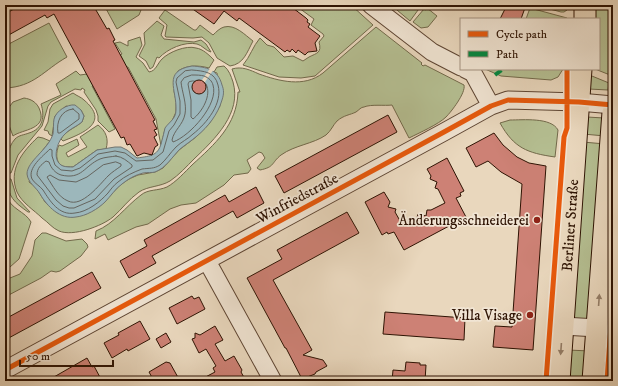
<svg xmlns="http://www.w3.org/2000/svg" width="618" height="386" font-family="'IM FELL DW Pica',serif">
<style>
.green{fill:#b5bf92;stroke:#72694a}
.water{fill:#9cb7bb;stroke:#707571}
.pier{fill:#e9d7bd}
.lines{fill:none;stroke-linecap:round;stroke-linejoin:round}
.shore{stroke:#65655f;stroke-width:1}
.building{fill:#cd8175;stroke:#2e1303}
.minor-casing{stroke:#5d4432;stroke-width:19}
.major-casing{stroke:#2e1303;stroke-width:23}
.minor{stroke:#f1e5d4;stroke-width:17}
.major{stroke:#e9d7bd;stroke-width:21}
.quiet{stroke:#00873e;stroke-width:4;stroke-dasharray:8 4;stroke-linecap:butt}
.cycleway-casing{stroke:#f1e5d4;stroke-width:8}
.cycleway{stroke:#e8590c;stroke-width:5}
.oneway{fill:#957f69}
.poi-dot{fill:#8f2418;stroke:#f1e5d4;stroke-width:1.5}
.labels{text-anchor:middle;stroke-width:3.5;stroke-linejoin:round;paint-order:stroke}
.street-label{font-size:15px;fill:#2e1303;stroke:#f1e5d4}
.poi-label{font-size:15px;fill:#2e1303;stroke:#f1e5d4;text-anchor:end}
</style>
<rect width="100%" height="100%" fill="#e9d7bd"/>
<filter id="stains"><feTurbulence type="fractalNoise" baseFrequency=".005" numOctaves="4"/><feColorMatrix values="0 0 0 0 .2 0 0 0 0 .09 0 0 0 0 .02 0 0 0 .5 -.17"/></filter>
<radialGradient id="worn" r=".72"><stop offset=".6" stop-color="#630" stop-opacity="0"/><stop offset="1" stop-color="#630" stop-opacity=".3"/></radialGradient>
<!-- green -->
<path class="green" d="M 104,5 L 143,5 L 139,15 L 117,29 Z
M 296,5 L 351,5 L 373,25 L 315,76 L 301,78 L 279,77 L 243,65 C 250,57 253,46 260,38 L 267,45 L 274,47 L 284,57 L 293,56 L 303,61 C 305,60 307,58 309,57 C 317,53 322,53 319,42 L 324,36 L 323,34 L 311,25 L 314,19 L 299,8 Z
M 391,5 L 420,5 L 421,6 L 410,21 Z
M 535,5 L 567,5 L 567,10 L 564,12 L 561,12 Z
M 592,5 L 613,5 L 613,30 L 610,75 L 595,69 L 599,69 L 599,19 L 591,19 Z
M 427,8 L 437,16 L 428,27 L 421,28 L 413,22 L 424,9 L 426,10 Z
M 530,8 L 567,18 L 567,19 L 526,19 Z
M 165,10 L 194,30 L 196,30 L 200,25 L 213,35 C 216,32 220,28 224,27 C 235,24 245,35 253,41 C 247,52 244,64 230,66 L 217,58 L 209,43 L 202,37 L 193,38 L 166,37 L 165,36 L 167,25 L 159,18 Z
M 157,21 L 164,26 L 161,35 L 164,39 L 194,42 L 201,40 L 206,44 L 211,52 C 206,51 202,45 197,44 C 185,41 167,49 159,58 L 157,57 L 153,67 L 150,69 L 146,61 L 139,56 L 145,44 L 144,33 Z
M 49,23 L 67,57 C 44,70 34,87 5,88 L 5,46 Z
M 376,27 L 422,63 L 421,64 L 423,66 L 425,65 L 464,85 C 466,93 451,112 446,117 C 439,124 419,133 409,138 L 392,105 C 385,106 371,104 364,107 C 361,107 359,110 356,112 C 350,115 344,115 337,121 C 333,125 331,131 326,135 C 313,144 295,145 281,155 C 271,163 275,167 260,170 L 257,168 L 265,158 L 262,153 L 259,152 L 247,160 L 251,169 L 248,173 L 234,175 L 224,185 L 196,203 L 181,205 L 170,209 L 148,224 L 136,227 L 108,240 L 105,234 L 95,239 L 96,231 C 114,224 125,207 141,195 C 148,189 158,191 167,187 C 176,182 185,172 192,165 C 215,144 237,125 238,92 L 240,92 L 232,69 C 242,66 250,70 259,74 C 279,81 304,88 323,73 Z
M 140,37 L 142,45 L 136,57 L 143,63 L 149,72 C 156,71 157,64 162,59 C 169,52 186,45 196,48 C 203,49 209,55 214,60 L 209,68 C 198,65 187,65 178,71 L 174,91 L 176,101 L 176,112 L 171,123 L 165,129 L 161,146 L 156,119 L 128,67 L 126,67 L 120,55 L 122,54 L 115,43 L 120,42 L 128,46 L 128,41 Z
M 224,66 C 229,70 231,76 233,82 C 242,113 215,139 194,159 C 187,166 179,175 170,181 C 160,187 148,186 139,192 C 129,199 122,209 113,217 C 102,226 73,237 59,231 C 52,228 48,222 42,218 C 34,210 22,203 17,192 C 8,170 22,152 38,137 L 43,138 L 50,141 L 39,155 L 29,182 L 36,187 L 45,202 L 58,213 L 86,214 L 100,206 L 120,185 L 129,179 L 138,175 L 155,172 L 163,168 L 179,150 L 196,137 L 209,124 L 220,106 L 217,73 L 214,72 L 217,67 Z
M 485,69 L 563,69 L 558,77 L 551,80 L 501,76 Z
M 76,71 L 80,75 L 87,74 L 94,85 L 92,86 L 115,129 L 109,132 L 98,121 L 98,116 L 96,110 L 84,92 L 85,90 L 82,88 L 81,90 L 75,89 L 51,102 L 48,106 L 42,126 L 18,155 L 11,173 L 7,173 C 6,162 7,148 15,139 C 19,135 24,135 29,133 C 43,129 45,116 41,104 L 61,95 L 56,84 Z
M 587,74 L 609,83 L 608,90 L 589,89 Z
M 73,93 C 77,96 81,97 84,100 C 110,122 84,133 63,141 L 61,139 C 65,131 75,128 82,122 L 84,116 L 81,110 L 66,106 L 55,116 L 52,136 L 49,134 L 48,131 L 44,130 L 48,122 L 50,109 L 53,104 L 71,94 Z
M 24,98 C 31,99 36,102 39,108 C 49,130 22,129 13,136 L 7,120 L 7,110 L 13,102 Z
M 587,117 L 604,118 L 605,136 L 583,134 Z
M 510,120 C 523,120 551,117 558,130 L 555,157 C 527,153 514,148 500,123 Z
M 98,125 C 106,131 109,139 106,149 L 97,150 L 73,167 C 70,167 65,167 62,166 C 55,162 56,151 59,145 L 62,146 L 77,139 L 79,145 L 66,153 L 68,157 L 87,147 L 80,137 Z
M 583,142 L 605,144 L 591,321 L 570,319 Z
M 7,179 L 11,179 L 17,198 L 30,212 L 28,212 C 14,202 8,197 7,179 Z
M 5,194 C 11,210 25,211 31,222 L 19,259 L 10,267 L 5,268 Z
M 42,233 L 46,233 L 66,241 L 82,239 L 87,244 L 88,247 L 81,256 L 60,271 L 56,272 L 51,271 L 41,278 L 5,297 L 5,280 L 20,274 L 32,256 L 35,240 Z
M 568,350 L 590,351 L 588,381 L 566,381 Z"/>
<!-- water -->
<path class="water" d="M 192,66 C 206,67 218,69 222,85 C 224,90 224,94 222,100 C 218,114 208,127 197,136 C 191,141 185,145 180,149 C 172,157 166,168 155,172 C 152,173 147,172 143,173 C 135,175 128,179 122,184 C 115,189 111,196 105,202 C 98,209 86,216 76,217 C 60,220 47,206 40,194 C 36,187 28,183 27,174 C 27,161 48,150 53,134 C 54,129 53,124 54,119 C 56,111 67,104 75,105 L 81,110 L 84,116 L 82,122 C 76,127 69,129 64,135 C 57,142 51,161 63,166 C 66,167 70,167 73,167 L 97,150 L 115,147 L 121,147 L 127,150 L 137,158 C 151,156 159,156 162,140 C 163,137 164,132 165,128 C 169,122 176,119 176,110 C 177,90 162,71 192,66 Z"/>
<!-- pier -->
<path class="pier" d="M 211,67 L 214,69 L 205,82 L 206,88 L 203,93 L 198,94 L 193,90 L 192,85 L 195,81 L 202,80 Z"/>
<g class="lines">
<!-- shore -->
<path class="shore" d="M 192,70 C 204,71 215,72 218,85 C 223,103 207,123 193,134 C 188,139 181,142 176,147 C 170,153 166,160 160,165 C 154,169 149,168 142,169 C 134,172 125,176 118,182 C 114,185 111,189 108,193 C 100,202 87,212 75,213 C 59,216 50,201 43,190 C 40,186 34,183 32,179 C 27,168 43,156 50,149 L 52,150 L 52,156 L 55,165 L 61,170 L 72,171 L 80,168 L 98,154 L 115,151 L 125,153 L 136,161 L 153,160 L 163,152 L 169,131 L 174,125 L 180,114 L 180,101 L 176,82 L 177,78 L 185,71 Z
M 192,75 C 196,75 201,75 204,76 C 209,78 212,81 213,85 C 219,104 190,136 173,142 L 172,140 C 174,130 183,125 185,114 C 187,104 182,92 181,82 L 184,78 Z
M 193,81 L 202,82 L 206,84 C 212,95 202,112 193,119 L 191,117 L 191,100 L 188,84 L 189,82 Z
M 73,109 L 79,114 L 79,119 L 60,133 L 58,133 C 56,122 61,110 73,109 Z
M 116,156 C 123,157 127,161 132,165 L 132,167 L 114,179 L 95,199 L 74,208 L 69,208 L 63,206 L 56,200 L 37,175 C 37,168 41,165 46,161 L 49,162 C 51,168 55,173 61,175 C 82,180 84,166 100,159 C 105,157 111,157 116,156 Z
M 116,162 L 121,164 L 121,166 C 117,169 112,172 108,176 C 100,184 82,208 68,201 C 58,197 53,186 47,177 L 50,175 L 59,180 L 76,182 L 87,177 L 103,165 Z"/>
</g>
<!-- building -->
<path class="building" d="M 21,5 L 93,5 L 107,29 L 109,28 L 115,40 L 113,41 L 155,120 L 153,121 L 157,129 L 154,130 L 157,135 L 154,137 L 158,145 L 155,147 L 152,155 L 144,153 L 137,156 L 130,144 L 127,145 L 124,137 L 121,138 L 54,14 L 47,18 L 45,15 L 5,37 L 5,14 Z
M 187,5 L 289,5 L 306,18 L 308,20 L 307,22 L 310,24 L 308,27 L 320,36 L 315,43 L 317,51 L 308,52 L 305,55 L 298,50 L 296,53 L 292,49 L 290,52 L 287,50 L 285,52 L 239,18 L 237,21 L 224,11 L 214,24 Z
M 507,5 L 526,5 L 521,19 L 500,19 Z
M192 87a7 7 0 1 1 14 0a7 7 0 1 1-14 0Z
M 388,115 L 397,132 L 284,193 L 275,176 Z
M 494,133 L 503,145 L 517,157 L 529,163 L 546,166 L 533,350 L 493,347 L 495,326 L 512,327 L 522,184 L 501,172 L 488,161 L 476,167 L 466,148 Z
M 447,158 L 464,191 L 460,193 L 461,196 L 456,198 L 466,217 L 404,250 L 394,232 L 388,234 L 387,232 L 382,235 L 365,202 L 384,192 L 390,202 L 388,207 L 396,209 L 395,212 L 403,226 L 417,218 L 418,214 L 426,216 L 427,210 L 431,210 L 445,203 L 438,189 L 435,188 L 437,182 L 430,179 L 431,176 L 427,169 Z
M 256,187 L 264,203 L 237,218 L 233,211 L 152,256 L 156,263 L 129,278 L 120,261 L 147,246 L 144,240 L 225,195 L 229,202 Z
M 347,212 L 359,233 L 273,280 L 312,350 L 303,355 L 323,360 L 327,366 L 316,372 L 315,374 L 302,379 L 286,348 L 285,348 L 247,278 L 282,259 L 277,250 Z
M 92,272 L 101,288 L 5,340 L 5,319 Z
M 192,296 L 194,299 L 199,297 L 205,309 L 177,324 L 169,308 Z
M 385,312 L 465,318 L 464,340 L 383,334 Z
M 140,321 L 150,339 L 128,351 L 127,349 L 112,358 L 104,343 L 119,335 L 118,333 Z
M 215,326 L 223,340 L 215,344 L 225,361 L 234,356 L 242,370 L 241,372 L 246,381 L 198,381 L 215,372 L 213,368 L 216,366 L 206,349 L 199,353 L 192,339 L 195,338 L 195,333 L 200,335 Z
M 166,333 L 171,342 L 161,348 L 156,339 Z
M 87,358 L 92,367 L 94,366 L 102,381 L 47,381 Z
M 166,362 L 170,363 L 180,381 L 154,381 L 149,372 Z
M 406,362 L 420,363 L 420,365 L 426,365 L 425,381 L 392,381 L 393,370 L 405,371 Z"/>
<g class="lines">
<!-- minor casing -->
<g class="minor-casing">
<path id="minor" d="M 371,5 L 432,52 L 461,67
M 465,69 L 473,73 L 491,106
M 207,261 L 273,381
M 563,326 L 597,328
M 5,370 L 444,132 L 491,106 L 508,100 L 579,102 L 613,105"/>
</g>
<!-- major casing -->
<g class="major-casing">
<g id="major">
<path d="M 585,19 L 585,5"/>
<path id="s1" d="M 559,381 L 581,69"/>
<path d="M 593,381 L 613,112"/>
</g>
</g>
<!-- minor -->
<use href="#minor" class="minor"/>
<!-- major -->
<use href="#major" class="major"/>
<!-- quiet -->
<path class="quiet" d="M 495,75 L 503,69"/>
<!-- cycleway casing -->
<g class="cycleway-casing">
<path id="cycleway" d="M 5,370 L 444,132 L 491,106 L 508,100 L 579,102 L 613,105
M 546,381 L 564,137 L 567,128 L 567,69
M 607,381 L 613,298"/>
</g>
<!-- cycleway -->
<use href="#cycleway" class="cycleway"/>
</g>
<!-- one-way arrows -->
<defs><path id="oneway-solid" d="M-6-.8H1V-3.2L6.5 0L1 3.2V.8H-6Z"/></defs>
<g class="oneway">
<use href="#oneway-solid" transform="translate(599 300) rotate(-86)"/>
<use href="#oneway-solid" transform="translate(561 349) rotate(94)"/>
</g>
<!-- markers -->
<g class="poi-dot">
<circle cx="537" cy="220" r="4"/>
<circle cx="530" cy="315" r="4"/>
</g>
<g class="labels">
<!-- street labels -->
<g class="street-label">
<text transform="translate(297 198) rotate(-28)" y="5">Winfriedstraße</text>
<text dy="5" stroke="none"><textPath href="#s1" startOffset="156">Berliner Straße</textPath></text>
</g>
<!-- poi labels -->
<g class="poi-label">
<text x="529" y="225">Änderungsschneiderei</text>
<text x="522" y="320">Villa Visage</text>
</g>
</g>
<!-- margin -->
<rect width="618" height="386" fill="none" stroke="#e9d7bd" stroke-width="20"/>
<rect x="6" y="6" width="606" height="374" fill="none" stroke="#2e1303" stroke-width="2"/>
<rect x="10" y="10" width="598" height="366" fill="none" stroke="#2e1303"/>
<!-- legend -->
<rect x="460" y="18" width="140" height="52" fill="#f1e5d4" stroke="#a39180"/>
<rect x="468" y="31" width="20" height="6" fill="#e8590c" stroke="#a39180"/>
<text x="496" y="38" font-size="12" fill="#2e1303">Cycle path</text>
<rect x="468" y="51" width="20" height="6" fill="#00873e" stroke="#a39180"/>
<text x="496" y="58" font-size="12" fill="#2e1303">Path</text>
<!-- scale -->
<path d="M20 360v6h93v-6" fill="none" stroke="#2e1303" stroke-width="2"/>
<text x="26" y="360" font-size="12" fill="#2e1303" stroke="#f1e5d4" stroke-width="3" paint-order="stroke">50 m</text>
<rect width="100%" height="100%" filter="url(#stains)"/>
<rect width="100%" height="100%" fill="url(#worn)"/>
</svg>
